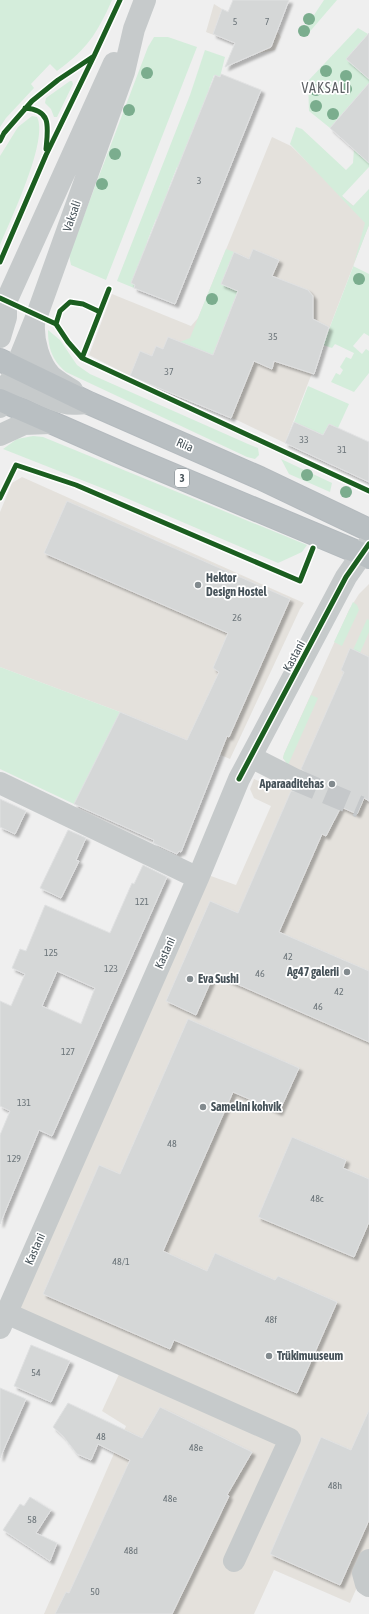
<svg xmlns="http://www.w3.org/2000/svg" width="369" height="1614" font-family="'Asap Condensed',sans-serif">
<style>
.commercial{fill:#e4e1dc}
.green{fill:#d4eddb}
.building{fill:#d5d7d7;stroke:#e0e1e2;fill-rule:evenodd;filter:url(#shadow)}
.lines{fill:none;stroke-linecap:round;stroke-linejoin:round}
.minor-tunnel{stroke:#c5c8ca;stroke-width:22;stroke-dasharray:22 11;stroke-linecap:butt}
.highway-casing{stroke:#b4babe;stroke-width:24}
.minor{stroke:#c6cacb;stroke-width:22}
.highway{stroke:#b9bfc2;stroke-width:22}
.cycleway-casing{stroke:#fff;stroke-width:8}
.cycleway{stroke:#1b5e20;stroke-width:5}
.tree{fill:#7bad8e}
.poi-dot{fill:#828a8e;stroke:#fff;stroke-width:1.5}
.labels{text-anchor:middle;stroke-width:3.5;stroke-linejoin:round;paint-order:stroke}
.number-label{font-size:10px;fill:#6c757a}
.shield{fill:#fff;stroke:#7e878c;stroke-width:1}
.shield-label{font-size:11px;font-weight:bold;fill:#47535a}
.street-label{font-size:12px;fill:#47535a;stroke:#fff}
.poi-label{font-size:12px;font-weight:bold;fill:#47535a;stroke:#fff;text-anchor:start}
.quarter-label{font-size:14px;letter-spacing:1px;fill:#5b5f62;stroke:#fff}
</style>
<defs>
<filter id="shadow"><feDropShadow dx="3.5" dy="3.5" stdDeviation="1" flood-color="#0004"/></filter>
</defs>
<rect width="100%" height="100%" fill="#efefef"/>
<!-- commercial -->
<path class="commercial" d="M 214,4 L 222,9 L 277,31 L 281,37 L 275,50 L 260,53 L 206,32 Z
M 272,137 L 291,146 L 342,196 L 369,219 L 369,225 L 285,443 L 239,421 L 130,376 L 89,355 L 112,294 L 191,326 L 198,318 Z
M 22,477 L 304,603 L 300,609 L 230,759 L 120,712 L 0,667 L 0,512 L 12,483 Z
M 369,584 L 369,1560 L 350,1603 L 274,1570 L 254,1614 L 44,1614 L 126,1426 L 102,1411 L 120,1372 L 8,1325 L 208,875 L 236,885 L 271,806 L 254,798 L 250,789 L 254,779 L 278,789 L 288,765 L 283,758 L 284,754 L 349,610 L 359,594 Z"/>
<!-- green -->
<path class="green" d="M 0,0 L 112,0 C 97,34 87,49 57,71 L 50,64 L 31,84 L 34,88 L 6,118 L 0,127 Z
M 324,0 L 337,0 L 306,36 L 302,33 Z
M 358,28 L 368,34 L 346,59 L 369,79 L 369,83 L 330,128 L 309,111 L 308,81 Z
M 154,37 L 168,37 L 197,47 L 106,280 L 71,265 L 69,255 L 148,47 Z
M 205,50 L 225,57 L 220,77 L 214,75 L 209,89 L 215,92 L 183,170 L 177,167 L 168,190 L 172,192 L 161,220 L 156,219 L 147,242 L 153,244 L 137,269 L 131,283 L 135,285 L 134,288 L 117,281 L 190,95 Z
M 70,81 L 72,81 L 73,84 L 57,117 L 54,117 L 51,109 L 45,103 L 46,98 Z
M 32,116 L 37,117 C 49,140 10,221 0,245 L 0,156 L 18,127 Z
M 296,127 L 302,129 L 346,170 L 353,163 L 354,149 L 369,132 L 369,167 L 342,196 L 353,206 L 369,189 L 369,225 L 353,266 L 369,274 L 369,336 L 364,333 L 353,346 L 362,354 L 366,349 L 369,351 L 369,373 L 354,392 L 331,382 L 336,373 L 340,375 L 343,370 L 340,367 L 346,357 L 351,359 L 354,353 L 335,344 L 332,348 L 323,345 L 353,267 L 365,223 L 290,144 Z
M 226,249 L 234,252 L 221,284 L 238,291 L 208,366 L 180,342 L 190,338 Z
M 48,330 L 60,340 L 77,365 L 90,374 L 248,444 L 258,448 L 259,455 L 255,459 L 247,457 L 66,372 C 52,360 48,348 48,330 Z
M 308,386 L 349,404 L 338,428 L 329,424 L 323,435 L 294,422 Z
M 33,436 L 43,437 L 307,545 L 302,552 L 278,563 L 112,492 L 3,449 L 17,439 Z
M 281,459 L 332,483 L 330,492 L 289,474 Z
M 353,602 L 357,605 L 359,610 L 342,646 L 334,642 Z
M 367,619 L 369,620 L 369,632 L 360,653 L 353,650 Z
M 0,667 L 120,712 L 74,804 L 0,769 Z
M 311,695 L 318,698 L 288,765 L 283,758 L 284,754 Z"/>
<!-- building -->
<path class="building" d="M 233,0 L 289,0 L 271,47 L 225,67 L 235,43 L 213,34 L 222,9 L 228,12 Z
M 369,33 L 369,79 L 346,59 Z
M 221,74 L 261,90 L 175,304 L 134,288 L 135,285 L 131,283 L 215,75 L 220,77 Z
M 369,83 L 369,163 L 330,128 Z
M 253,249 L 279,260 L 272,276 L 308,290 L 313,296 L 313,319 L 329,327 L 314,374 L 274,361 L 272,369 L 254,361 L 231,418 L 130,376 L 140,351 L 152,356 L 156,346 L 163,349 L 168,337 L 213,355 L 238,291 L 221,284 L 234,252 L 249,259 Z
M 294,422 L 323,435 L 329,424 L 369,442 L 369,482 L 285,443 Z
M 67,501 L 290,599 L 229,737 L 227,736 L 181,852 L 179,851 L 177,854 L 153,843 L 154,840 L 74,804 L 120,712 L 187,740 L 219,672 L 213,668 L 228,633 L 44,553 Z
M 350,648 L 369,657 L 369,801 L 364,798 L 357,814 L 341,807 L 326,836 L 322,834 L 279,932 L 369,971 L 369,1042 L 214,974 L 196,1015 L 166,1001 L 210,901 L 238,913 L 291,791 L 302,791 L 307,786 L 308,780 L 307,774 L 301,769 L 344,672 L 341,670 Z
M 0,799 L 26,811 L 15,834 L 0,827 Z
M 68,830 L 86,838 L 76,860 L 79,861 L 61,898 L 40,888 Z
M 143,865 L 167,877 L 52,1136 L 39,1130 L 0,1224 L 0,1135 L 10,1111 L 0,1106 L 0,1001 L 11,1006 L 25,974 L 12,968 L 20,949 L 26,951 L 45,905 L 110,933 L 132,883 L 134,884 ZM 57,971 L 95,988 L 81,1024 L 42,1006 Z
M 188,1019 L 299,1068 L 279,1112 L 233,1092 L 163,1251 L 207,1271 L 215,1253 L 275,1280 L 278,1276 L 337,1302 L 297,1393 L 174,1340 L 170,1349 L 43,1294 L 99,1165 L 120,1174 Z
M 292,1137 L 346,1160 L 343,1168 L 369,1179 L 369,1222 L 354,1257 L 258,1217 Z
M 31,1345 L 70,1361 L 51,1402 L 14,1386 Z
M 0,1388 L 26,1399 L 0,1458 Z
M 68,1403 L 142,1438 L 160,1407 L 252,1452 L 227,1495 L 229,1496 L 172,1614 L 55,1614 L 66,1592 L 69,1593 L 130,1460 L 98,1444 L 91,1460 L 77,1454 L 63,1436 L 53,1427 Z
M 369,1410 L 369,1520 L 340,1585 L 270,1554 L 321,1437 L 351,1450 Z
M 30,1497 L 51,1510 L 36,1533 L 57,1543 L 50,1561 L 3,1530 L 20,1504 L 24,1506 Z"/>
<g class="lines">
<!-- minor-tunnel -->
<path class="minor-tunnel" d="M 296,780 L 360,807"/>
<!-- highway casing -->
<g class="highway-casing">
<path id="highway" d="M 0,360 L 89,403 L 260,478 L 369,530
M 0,400 L 128,456 L 369,557"/>
</g>
<!-- minor -->
<path class="minor" d="M 0,315 L 114,63
M 34,324 C 33,341 39,363 51,376 C 57,381 65,386 72,390
M 0,337 L 6,317 L 6,302
M 0,387 C 27,379 41,399 65,403 C 72,405 81,403 89,403
M 0,407 L 37,315 L 124,72 L 134,29 L 145,0
M 0,435 L 24,424 L 50,423
M 251,757 L 296,780
M 0,783 L 198,878
M 6,1313 L 290,1439 L 234,1561
M 0,1328 L 198,878 L 239,779 L 346,577 L 369,544
M 369,1560 L 363,1573 L 366,1584 L 369,1586"/>
<!-- highway -->
<use href="#highway" class="highway"/>
<!-- cycleway casing -->
<g class="cycleway-casing">
<path id="cycleway" d="M 25,108 C 52,110 48,127 46,149
M 0,141 L 4,133 L 32,101 L 58,80 L 94,56 L 120,0
M 0,262 L 46,155 L 94,56
M 0,298 L 56,324 L 68,342 L 82,358 L 369,491
M 56,324 L 60,311 L 70,302 L 83,304 L 100,312
M 82,358 L 109,289
M 0,498 L 16,465 L 76,485 L 300,581 L 313,548
M 239,779 L 346,577 L 369,544"/>
</g>
<!-- cycleway -->
<use href="#cycleway" class="cycleway"/>
</g>
<!-- trees -->
<g class="tree">
<circle cx="309" cy="19" r="6"/>
<circle cx="304" cy="31" r="6"/>
<circle cx="326" cy="71" r="6"/>
<circle cx="147" cy="73" r="6"/>
<circle cx="346" cy="76" r="6"/>
<circle cx="346" cy="89" r="6"/>
<circle cx="316" cy="90" r="6"/>
<circle cx="316" cy="106" r="6"/>
<circle cx="129" cy="110" r="6"/>
<circle cx="333" cy="114" r="6"/>
<circle cx="115" cy="154" r="6"/>
<circle cx="102" cy="184" r="6"/>
<circle cx="359" cy="279" r="6"/>
<circle cx="212" cy="299" r="6"/>
<circle cx="307" cy="475" r="6"/>
<circle cx="346" cy="492" r="6"/>
</g>
<!-- markers -->
<g class="poi-dot">
<circle cx="198" cy="585" r="4"/>
<circle cx="332" cy="784" r="4"/>
<circle cx="347" cy="972" r="4"/>
<circle cx="190" cy="979" r="4"/>
<circle cx="203" cy="1107" r="4"/>
<circle cx="269" cy="1356" r="4"/>
</g>
<g class="labels">
<!-- number labels -->
<g class="number-label">
<text x="235" y="25">5</text>
<text x="267" y="25">7</text>
<text x="199" y="184">3</text>
<text x="273" y="340">35</text>
<text x="169" y="375">37</text>
<text x="304" y="443">33</text>
<text x="342" y="453">31</text>
<text x="237" y="621">26</text>
<text x="142" y="905">121</text>
<text x="51" y="956">125</text>
<text x="288" y="960">42</text>
<text x="111" y="972">123</text>
<text x="260" y="977">46</text>
<text x="339" y="995">42</text>
<text x="318" y="1010">46</text>
<text x="68" y="1055">127</text>
<text x="24" y="1106">131</text>
<text x="172" y="1147">48</text>
<text x="14" y="1162">129</text>
<text x="317" y="1202">48c</text>
<text x="121" y="1265">48/1</text>
<text x="271" y="1323">48f</text>
<text x="36" y="1376">54</text>
<text x="101" y="1440">48</text>
<text x="196" y="1451">48e</text>
<text x="335" y="1489">48h</text>
<text x="170" y="1502">48e</text>
<text x="32" y="1523">58</text>
<text x="131" y="1554">48d</text>
<text x="95" y="1595">50</text>
</g>
<!-- shield labels -->
<rect class="shield" x="175" y="469" width="14" height="18" rx="3"/>
<g class="shield-label">
<text x="182" y="482">3</text>
</g>
<!-- street labels -->
<g class="street-label">
<text transform="translate(72 216) rotate(-71)" y="4">Vaksali</text>
<text transform="translate(185 445) rotate(24)" y="4">Riia</text>
<text transform="translate(294 656) rotate(-62)" y="4">Kastani</text>
<text transform="translate(165 953) rotate(-66)" y="4">Kastani</text>
<text transform="translate(35 1249) rotate(-66)" y="4">Kastani</text>
</g>
<!-- poi labels -->
<g class="poi-label">
<text x="206" y="582">Hektor<tspan x="206" dy="14">Design Hostel</tspan></text>
<text x="324" y="788" text-anchor="end">Aparaaditehas</text>
<text x="339" y="976" text-anchor="end">Ag47 galerii</text>
<text x="198" y="983">Eva Sushi</text>
<text x="211" y="1111">Samelini kohvik</text>
<text x="277" y="1360">Trükimuuseum</text>
</g>
<!-- quarter labels -->
<g class="quarter-label">
<text x="326" y="93">VAKSALI</text>
</g>
</g>
</svg>
